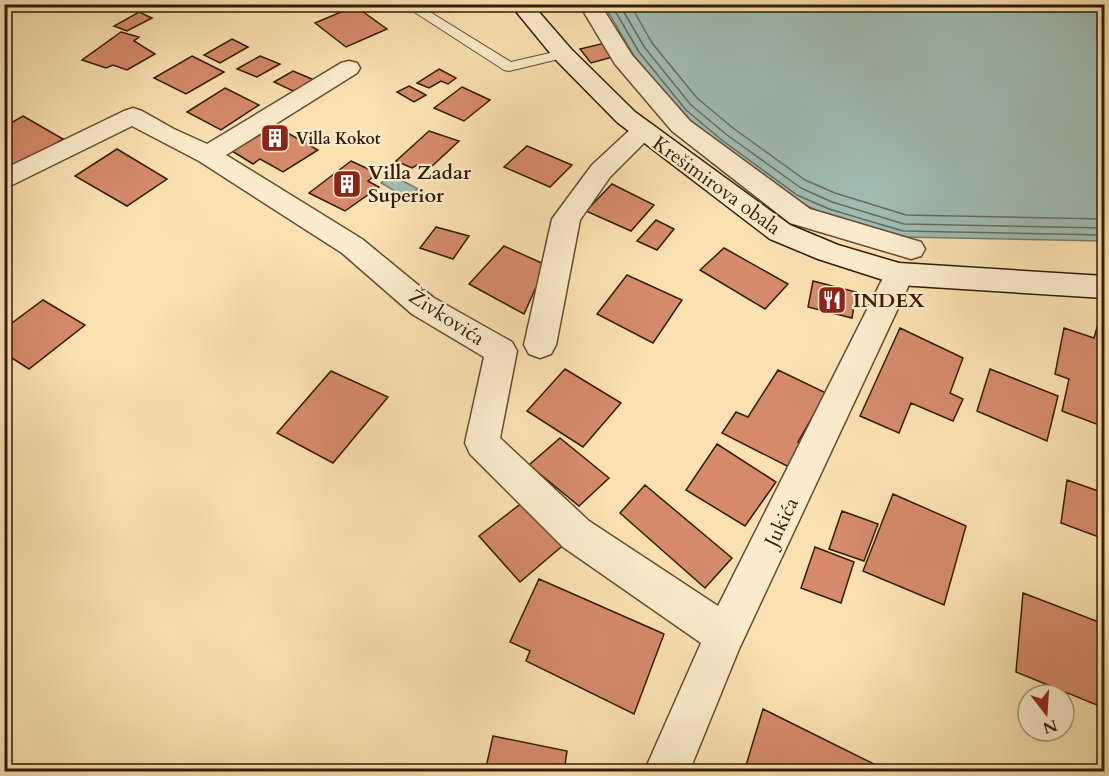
<svg xmlns="http://www.w3.org/2000/svg" width="1109" height="776" font-family="Cardo,serif">
<style>
.water{fill:#9fbcb2;stroke:#747c6c;stroke-width:1.5}
.lines{fill:none;stroke-linecap:round;stroke-linejoin:round}
.shore{stroke:#696c5b;stroke-width:1.5}
.building{fill:#d58a6c;stroke:#331b04;stroke-width:1.5}
.lane-casing{stroke:#654c30;stroke-width:2}
.street-casing{stroke:#654c30;stroke-width:3}
.secondary-casing{stroke:#331b04;stroke-width:3}
.lane{fill:#fceccd;fill-rule:evenodd}
.street{fill:#fceccd;fill-rule:evenodd}
.secondary{fill:#fceccd;fill-rule:evenodd}
.labels{text-anchor:middle;stroke-width:4.5;stroke-linejoin:round;paint-order:stroke}
.far-poi-label{font-size:16px;font-weight:bold;fill:#331b04;stroke:#fceccd;text-anchor:start}
.poi-label{font-size:20px;font-weight:bold;fill:#331b04;stroke:#fceccd;text-anchor:start}
.street-label{font-size:20px;fill:#331b04;stroke:#fceccd}
</style>
<rect width="100%" height="100%" fill="#fbe1b2"/>
<filter id="stains"><feTurbulence type="fractalNoise" baseFrequency=".00333" numOctaves="4"/><feColorMatrix values="0 0 0 0 .2 0 0 0 0 .09 0 0 0 0 .02 0 0 0 .5 -.17"/></filter>
<radialGradient id="worn" r=".72"><stop offset=".6" stop-color="#630" stop-opacity="0"/><stop offset="1" stop-color="#630" stop-opacity=".3"/></radialGradient>
<!-- water -->
<path class="water" d="M 604,5 L 1104,5 L 1104,241 L 902,237 L 827,215 L 794,200 L 719,145 L 681,114 L 634,56 Z
M 392,175 L 418,189 L 405,197 L 381,183 Z"/>
<g class="lines">
<!-- shore -->
<path class="shore" d="M 611,4 L 639,52 L 686,110 L 723,141 L 797,195 L 829,209 L 903,231 L 1104,235
M 619,4 L 645,48 L 691,105 L 727,135 L 801,188 L 832,202 L 904,224 L 1104,228
M 630,4 L 652,43 L 697,98 L 733,128 L 805,180 L 835,193 L 906,215 L 1104,219"/>
</g>
<!-- building -->
<path class="building" d="M 355,6 L 387,29 L 346,47 L 315,23 Z
M 139,12 L 152,18 L 127,31 L 114,26 Z
M 121,32 L 139,37 L 134,41 L 155,54 L 127,70 L 113,65 L 106,68 L 82,60 Z
M 232,39 L 248,47 L 220,63 L 204,55 Z
M 605,43 L 616,56 L 591,63 L 580,49 Z
M 192,56 L 224,72 L 186,94 L 154,78 Z
M 260,56 L 280,64 L 257,77 L 237,69 Z
M 439,69 L 456,78 L 448,84 L 441,81 L 429,88 L 417,83 Z
M 293,71 L 314,80 L 295,92 L 274,82 Z
M 409,86 L 426,95 L 414,102 L 397,92 Z
M 462,87 L 490,100 L 464,121 L 434,108 Z
M 225,88 L 259,105 L 221,130 L 187,112 Z
M 23,116 L 63,139 L 18,167 L 4,159 L 4,127 Z
M 275,126 L 318,150 L 283,172 L 260,159 L 253,164 L 232,151 Z
M 429,131 L 459,141 L 429,169 L 417,165 L 412,168 L 396,161 Z
M 527,146 L 572,165 L 550,187 L 504,167 Z
M 117,149 L 167,179 L 127,206 L 75,176 Z
M 351,161 L 377,173 L 368,181 L 379,187 L 345,211 L 309,193 Z
M 612,184 L 654,205 L 631,231 L 586,211 Z
M 656,220 L 674,229 L 657,250 L 637,241 Z
M 436,227 L 469,236 L 453,259 L 420,248 Z
M 504,246 L 546,265 L 524,314 L 469,284 Z
M 724,248 L 788,284 L 765,309 L 700,270 Z
M 627,275 L 682,300 L 653,343 L 597,314 Z
M 813,281 L 856,292 L 852,318 L 808,307 Z
M 43,300 L 85,325 L 29,369 L 4,353 L 4,329 Z
M 1098,324 L 1104,326 L 1104,427 L 1062,411 L 1069,379 L 1055,374 L 1064,328 L 1094,338 Z
M 900,328 L 963,358 L 950,393 L 963,399 L 953,421 L 911,403 L 899,433 L 860,416 Z
M 565,369 L 621,403 L 583,447 L 527,411 Z
M 990,369 L 1058,396 L 1047,441 L 977,411 Z
M 778,370 L 826,393 L 798,442 L 807,448 L 793,469 L 722,433 L 736,412 L 748,417 Z
M 331,371 L 388,397 L 333,463 L 277,433 Z
M 560,438 L 609,478 L 579,506 L 529,465 Z
M 717,444 L 776,482 L 745,526 L 686,490 Z
M 1067,480 L 1104,493 L 1104,539 L 1061,523 Z
M 645,485 L 732,558 L 705,588 L 620,513 Z
M 893,494 L 966,526 L 944,605 L 863,571 Z
M 527,499 L 567,542 L 520,582 L 479,536 Z
M 842,511 L 878,524 L 864,561 L 829,549 Z
M 815,547 L 854,562 L 841,603 L 801,588 Z
M 539,579 L 664,634 L 634,714 L 526,661 L 530,651 L 510,642 Z
M 1023,593 L 1104,624 L 1104,708 L 1016,672 Z
M 763,709 L 890,772 L 744,772 Z
M 493,736 L 567,751 L 564,772 L 485,772 Z"/>
<g class="lines">
<!-- lane casing -->
<g class="lane-casing">
<path id="lane" d="M 402,4 L 417,4 L 511,62 L 563,50 L 570,54 L 563,58 L 509,71 L 504,70 Z"/>
</g>
<!-- street casing -->
<g class="street-casing">
<path id="street" d="M 579,4 L 600,4 L 632,55 L 690,121 L 810,209 L 921,242 L 925,249 L 921,256 L 911,259 L 790,223 L 672,131 L 615,64 Z
M 349,61 L 357,63 L 360,68 L 357,73 L 226,155 L 362,239 L 434,298 L 512,342 L 517,351 L 500,438 L 589,521 L 718,606 L 889,266 L 899,263 L 909,266 L 914,274 L 739,649 L 689,772 L 644,772 L 701,643 L 563,547 L 470,454 L 465,443 L 484,357 L 412,314 L 342,253 L 199,161 L 132,126 L 4,189 L 4,169 L 124,111 L 133,108 L 142,111 L 174,129 L 207,144 L 341,63 Z
M 643,124 L 652,126 L 655,132 L 610,177 L 580,220 L 556,345 L 551,354 L 540,358 L 529,354 L 524,345 L 552,219 L 592,165 L 634,126 Z"/>
</g>
<!-- secondary casing -->
<g class="secondary-casing">
<path id="secondary" d="M 510,4 L 532,4 L 571,49 L 635,112 L 790,225 L 838,245 L 899,263 L 1104,276 L 1104,298 L 899,285 L 818,259 L 770,239 L 617,122 L 555,59 Z"/>
</g>
<!-- lane -->
<use href="#lane" class="lane"/>
<!-- street -->
<use href="#street" class="street"/>
<!-- secondary -->
<use href="#secondary" class="secondary"/>
</g>
<!-- icons -->
<defs>
<g id="building-square" transform="scale(1.5)"><rect x="-9" y="-9" width="18" height="18" rx="4" fill="#8f2418" stroke="#fceccd"/><path d="M-4-6H4V6H1V3H-1V6H-4ZM-2.5-4.3h1.7v1.8h-1.7ZM.8-4.3h1.7v1.8H.8ZM-2.5-1h1.7V.8h-1.7ZM.8-1h1.7V.8H.8Z" fill="#fff"/></g>
<g id="restaurant-square" transform="scale(1.5)"><rect x="-9" y="-9" width="18" height="18" rx="4" fill="#8f2418" stroke="#fceccd"/><path d="M-5-6h1v4h1v-4h1v4h1v-4h1v5L-1.5 .5V6h-2V.5L-5-1ZM5-6V6H3V1.5H1.5Q1.5-4 5-6Z" fill="#fff"/></g>
</defs>
<g fill-rule="evenodd">
<use href="#building-square" x="275" y="138"/>
<use href="#building-square" x="347" y="184"/>
<use href="#restaurant-square" x="832" y="300"/>
</g>
<g class="labels">
<!-- far-poi labels -->
<g class="far-poi-label">
<text x="296" y="144">Villa Kokot</text>
</g>
<!-- poi labels -->
<g class="poi-label">
<text x="368" y="179">Villa Zadar<tspan x="368" dy="23">Superior</tspan></text>
<text x="853" y="307">INDEX</text>
</g>
<!-- street labels -->
<g class="street-label">
<text transform="translate(717 185) rotate(36)" y="7">Krešimirova obala</text>
<text transform="translate(447 317) rotate(33)" y="7">Živkovića</text>
<text transform="translate(781 522) rotate(-64)" y="7">Jukića</text>
</g>
</g>
<!-- margin -->
<rect width="1109" height="776" fill="none" stroke="#fbe1b2" stroke-width="24"/>
<rect x="6" y="6" width="1097" height="764" fill="none" stroke="#331b04" stroke-width="3"/>
<rect x="12" y="12" width="1085" height="752" fill="none" stroke="#331b04" stroke-width="1.5"/>
<!-- north arrow -->
<g transform="translate(1046 713) rotate(163)"><circle r="28" fill="#fceccd" stroke="#ac987d" stroke-width="1.5"/>
<path d="M0-4.5L10 22L0 15L-10 22Z" fill="#8f2418"/>
<text y="-9" font-size="16" font-weight="bold" text-anchor="middle" fill="#331b04">N</text>
</g>
<rect width="100%" height="100%" filter="url(#stains)"/>
<rect width="100%" height="100%" fill="url(#worn)"/>
</svg>
